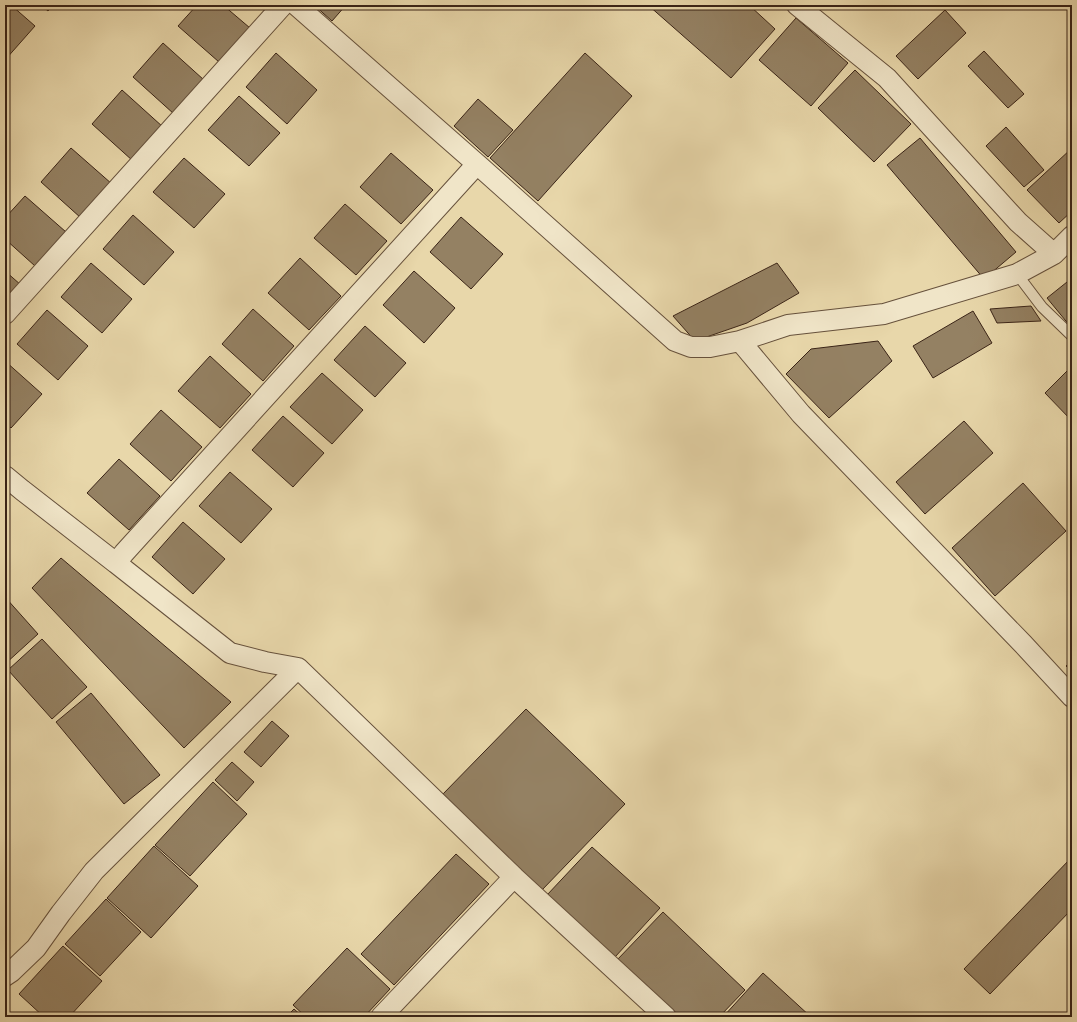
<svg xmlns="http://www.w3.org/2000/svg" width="1077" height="1022" font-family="'EB Garamond',serif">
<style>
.building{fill:#948163;stroke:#3a2417}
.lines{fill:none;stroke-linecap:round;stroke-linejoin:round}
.service-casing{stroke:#66513c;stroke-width:12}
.minor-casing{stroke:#66513c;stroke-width:22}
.service{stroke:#f0e5c8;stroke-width:10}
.minor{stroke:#f0e5c8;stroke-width:20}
</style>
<rect width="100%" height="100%" fill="#e8d7aa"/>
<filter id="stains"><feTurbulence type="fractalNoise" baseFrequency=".005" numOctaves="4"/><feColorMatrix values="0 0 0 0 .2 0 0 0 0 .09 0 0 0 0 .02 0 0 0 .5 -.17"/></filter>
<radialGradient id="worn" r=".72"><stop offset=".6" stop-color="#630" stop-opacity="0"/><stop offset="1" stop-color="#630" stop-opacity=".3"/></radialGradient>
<!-- building -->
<path class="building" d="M 5,5 L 11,5 L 35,26 L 5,60 Z
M 41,5 L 53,5 L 48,11 Z
M 197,5 L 223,5 L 250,28 L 219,62 L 178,26 Z
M 314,5 L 346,5 L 332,21 Z
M 648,5 L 749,5 L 775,29 L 731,78 Z
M 945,10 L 966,33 L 918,79 L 896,56 Z
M 796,18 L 848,63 L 811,106 L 759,60 Z
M 163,43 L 204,80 L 174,114 L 133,77 Z
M 984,51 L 1024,94 L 1008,108 L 968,66 Z
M 276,53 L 317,90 L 287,124 L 246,87 Z
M 585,53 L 632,96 L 538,201 L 490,158 Z
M 855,70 L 911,124 L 874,162 L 818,108 Z
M 122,90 L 163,127 L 133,161 L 92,124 Z
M 239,96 L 280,133 L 249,166 L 208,130 Z
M 478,99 L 513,130 L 488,157 L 454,126 Z
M 1006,127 L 1044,170 L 1024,187 L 986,146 Z
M 920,138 L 1016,252 L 984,279 L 887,165 Z
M 71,148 L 112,184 L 81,218 L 41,182 Z
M 1072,148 L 1072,211 L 1059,223 L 1027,190 Z
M 391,153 L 433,190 L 401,224 L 360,187 Z
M 184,158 L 225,194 L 194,228 L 153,192 Z
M 25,196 L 66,232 L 35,266 L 5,239 L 5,218 Z
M 345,204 L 387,241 L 356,275 L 314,238 Z
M 133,215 L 174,252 L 144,285 L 103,249 Z
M 461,217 L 503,254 L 471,289 L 430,252 Z
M 300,258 L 341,296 L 309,330 L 268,293 Z
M 91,263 L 132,299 L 102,333 L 61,297 Z
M 777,263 L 799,293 L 747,323 L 695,341 L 673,316 Z
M 5,271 L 21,285 L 5,303 Z
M 414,271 L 455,308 L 424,343 L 383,305 Z
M 1072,278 L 1072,324 L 1070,326 L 1047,298 Z
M 1031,306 L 1041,321 L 997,323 L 990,309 Z
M 253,309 L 294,346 L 263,381 L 222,344 Z
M 47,310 L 88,346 L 58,380 L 17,344 Z
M 973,311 L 992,343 L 933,378 L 913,346 Z
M 365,326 L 406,363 L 375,397 L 334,360 Z
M 878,341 L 892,361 L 829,418 L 786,374 L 811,349 Z
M 210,356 L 251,394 L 220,428 L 178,391 Z
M 5,361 L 42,394 L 11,428 L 5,422 Z
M 1072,366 L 1072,421 L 1045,393 Z
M 322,373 L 363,410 L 332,444 L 290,407 Z
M 161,410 L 202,447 L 171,481 L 130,444 Z
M 283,416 L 324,453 L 293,487 L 252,450 Z
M 964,421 L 993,453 L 925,514 L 896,482 Z
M 119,459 L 160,496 L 129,530 L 87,493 Z
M 230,472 L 272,509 L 241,543 L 199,506 Z
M 1023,483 L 1066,531 L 995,596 L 952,548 Z
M 183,522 L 225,559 L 193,594 L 152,557 Z
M 61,558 L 231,702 L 184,748 L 32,588 Z
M 5,597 L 38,634 L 5,664 Z
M 42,639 L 87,687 L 52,719 L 8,670 Z
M 1072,660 L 1072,672 L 1066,666 Z
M 91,693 L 160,775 L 124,804 L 56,722 Z
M 526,709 L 625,804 L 541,891 L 442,795 Z
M 272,721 L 289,736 L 261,767 L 244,752 Z
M 232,762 L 254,782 L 237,801 L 215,780 Z
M 213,782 L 247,814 L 190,876 L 155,845 Z
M 154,846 L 198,886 L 151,938 L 107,898 Z
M 592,847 L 660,908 L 615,957 L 547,895 Z
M 456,854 L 489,884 L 394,985 L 361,954 Z
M 1072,857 L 1072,909 L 990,994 L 964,969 Z
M 106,899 L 141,932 L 100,976 L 65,944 Z
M 663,912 L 745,990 L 719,1017 L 678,1017 L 617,960 Z
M 63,946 L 102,981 L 69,1017 L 44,1017 L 19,994 Z
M 347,948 L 390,989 L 364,1017 L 306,1017 L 293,1005 Z
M 763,973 L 811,1017 L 723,1017 Z
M 294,1009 L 303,1017 L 286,1017 Z"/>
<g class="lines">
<!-- service casing -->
<g class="service-casing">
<path id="service" d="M 1017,274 L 1042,307 L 1072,336"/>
</g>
<!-- minor casing -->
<g class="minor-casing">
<path id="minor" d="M 296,5 L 477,164
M 797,5 L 887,78 L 1018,222 L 1054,254
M 1072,236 L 1054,254 L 1017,274 L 884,314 L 788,325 L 740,341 L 801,414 L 1023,644 L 1072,697
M 5,314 L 283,5
M 5,476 L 22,490 L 116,563
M 298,668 L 265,662 L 230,653 L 116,563 L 124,553 L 477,164 L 675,341 L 691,347 L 710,347 L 740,341
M 514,877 L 666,1017
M 5,976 L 11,972 L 36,948 L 61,913 L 94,871 L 298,668 L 514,877 L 381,1017"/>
</g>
<!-- service -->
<use href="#service" class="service"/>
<!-- minor -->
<use href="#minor" class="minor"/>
</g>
<!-- margin -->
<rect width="1077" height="1022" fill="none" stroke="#e8d7aa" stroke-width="20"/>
<rect x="6" y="6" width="1065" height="1010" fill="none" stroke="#3a2417" stroke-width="2"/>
<rect x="10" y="10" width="1057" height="1002" fill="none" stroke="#3a2417"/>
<rect width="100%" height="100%" filter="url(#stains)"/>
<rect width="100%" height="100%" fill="url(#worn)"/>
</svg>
